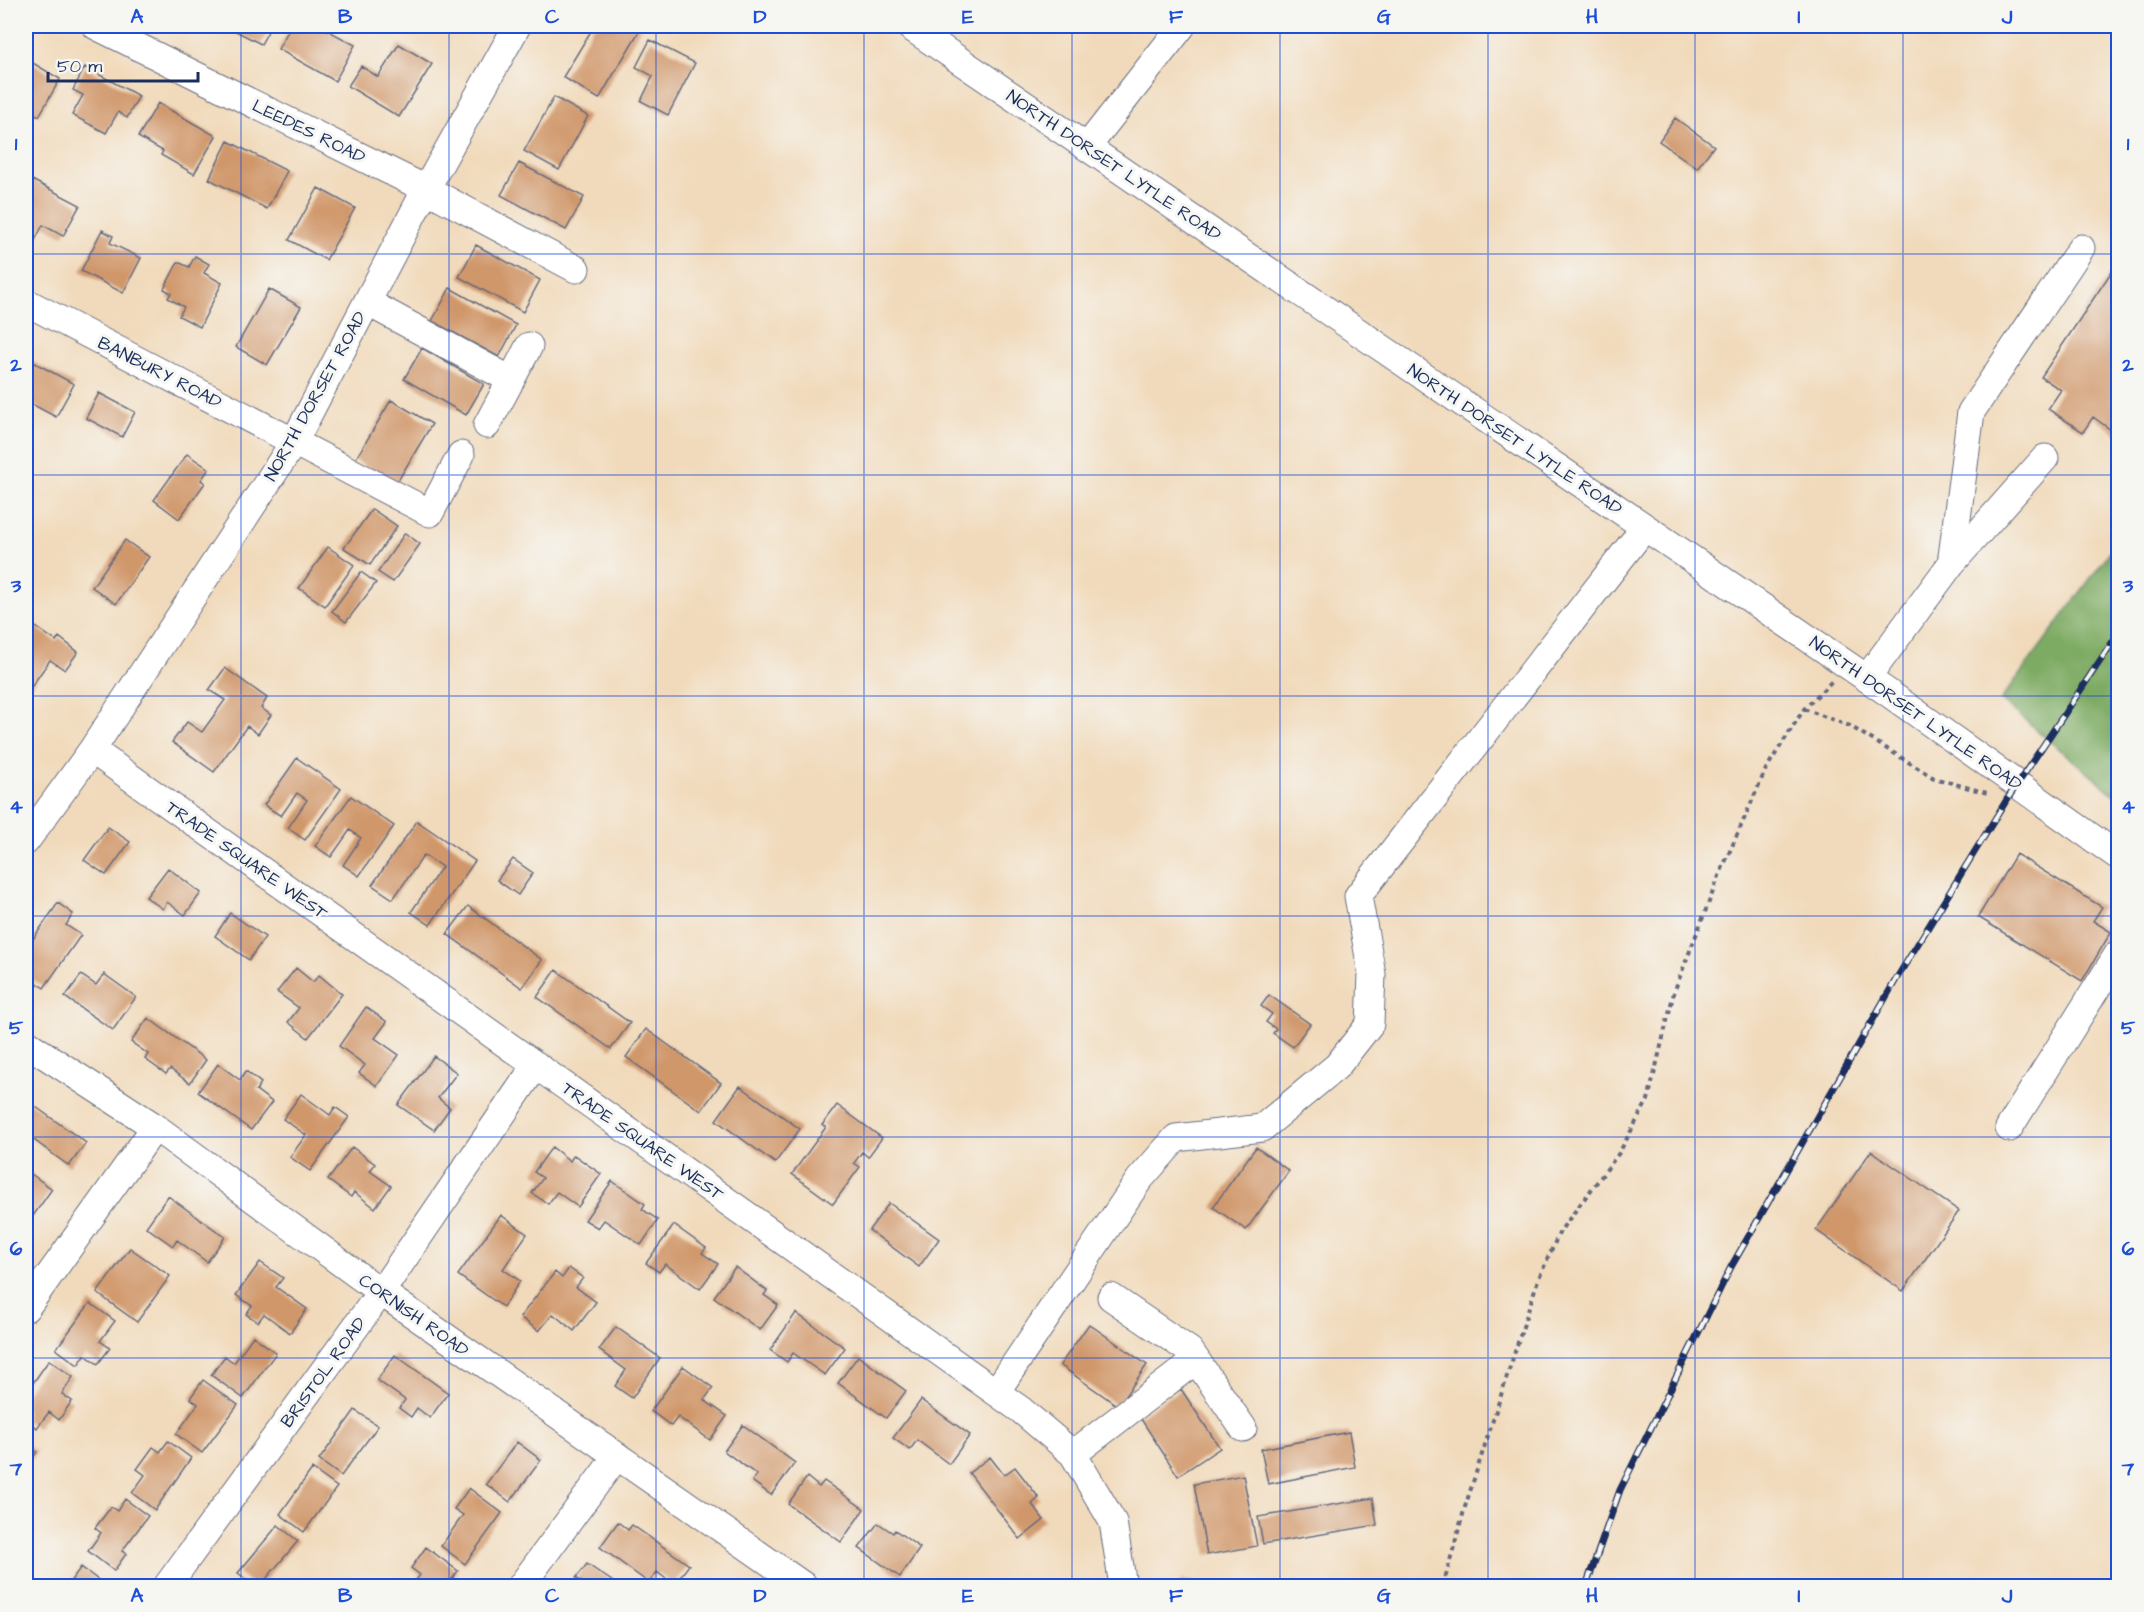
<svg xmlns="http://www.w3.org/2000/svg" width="2144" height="1612" font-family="'Architects Daughter',sans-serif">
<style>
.forest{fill:#7eab64;stroke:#4c6d61;stroke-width:1.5}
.building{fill:#d0976b}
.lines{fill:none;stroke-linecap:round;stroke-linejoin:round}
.minor-casing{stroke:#666b7f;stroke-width:29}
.path{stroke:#666b7f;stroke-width:4;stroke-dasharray:4.5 4.5;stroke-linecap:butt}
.minor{stroke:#fff;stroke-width:27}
.rail-casing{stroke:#1b2f5e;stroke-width:7}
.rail{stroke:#f6f6f2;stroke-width:4.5;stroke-dasharray:14;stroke-linecap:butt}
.grid{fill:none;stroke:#1d4ed8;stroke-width:1.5;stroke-opacity:0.55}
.labels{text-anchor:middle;stroke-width:6;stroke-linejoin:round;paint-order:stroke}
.street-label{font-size:18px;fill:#1b2f5e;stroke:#f6f6f2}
.neatline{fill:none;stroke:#1d4ed8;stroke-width:2}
.grid-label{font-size:20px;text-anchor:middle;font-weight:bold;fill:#1d4ed8}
</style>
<rect width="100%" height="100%" fill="#f6f6f2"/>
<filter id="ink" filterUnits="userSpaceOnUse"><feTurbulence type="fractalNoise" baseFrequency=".0167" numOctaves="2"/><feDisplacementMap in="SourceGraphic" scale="12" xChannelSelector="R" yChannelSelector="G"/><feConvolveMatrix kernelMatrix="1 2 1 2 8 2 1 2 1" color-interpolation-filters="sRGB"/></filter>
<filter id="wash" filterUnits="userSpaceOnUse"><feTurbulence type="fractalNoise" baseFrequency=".008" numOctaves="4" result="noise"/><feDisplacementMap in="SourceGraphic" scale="24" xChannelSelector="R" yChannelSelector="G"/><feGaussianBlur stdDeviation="1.35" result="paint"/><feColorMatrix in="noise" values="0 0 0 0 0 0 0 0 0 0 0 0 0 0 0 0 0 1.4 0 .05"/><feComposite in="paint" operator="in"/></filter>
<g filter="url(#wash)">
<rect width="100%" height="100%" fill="#f1dabb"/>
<!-- forest -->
<path class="forest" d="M 2118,541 L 2118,798 L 2001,700 Z"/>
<g id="blocks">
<!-- building -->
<path class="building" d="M 226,26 L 271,26 L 261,44 Z
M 291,26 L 320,26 L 355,45 L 335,81 L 278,49 Z
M 594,26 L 636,26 L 641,28 L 599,99 L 563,77 Z
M 650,40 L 695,63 L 668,115 L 641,101 L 653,76 L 636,67 Z
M 399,44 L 432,64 L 399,117 L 348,86 L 361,66 L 378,77 Z
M 26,59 L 60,79 L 39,116 L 26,109 Z
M 85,67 L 139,96 L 127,118 L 118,112 L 106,133 L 72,115 L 83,95 L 73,90 Z
M 554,97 L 588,116 L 559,170 L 524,151 Z
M 158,103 L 216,136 L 194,174 L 161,155 L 163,151 L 138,137 Z
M 1675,118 L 1714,146 L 1697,168 L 1659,141 Z
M 228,141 L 287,171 L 267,209 L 209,179 Z
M 519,163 L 584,197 L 566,230 L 501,195 Z
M 32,180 L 80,205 L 63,236 L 43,225 L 32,246 L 26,242 L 26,193 Z
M 318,188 L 355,208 L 326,260 L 289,240 Z
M 102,230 L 113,236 L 110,243 L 141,258 L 123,293 L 81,271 Z
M 476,245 L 540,280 L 523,312 L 459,277 Z
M 195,256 L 209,264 L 204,273 L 222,283 L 200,327 L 179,316 L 184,307 L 168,298 L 171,293 L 164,289 L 178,262 L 189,267 Z
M 2118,262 L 2118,435 L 2093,417 L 2083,432 L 2048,409 L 2061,390 L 2041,377 Z
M 450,288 L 516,325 L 499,357 L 432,321 Z
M 269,289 L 301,307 L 267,365 L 236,347 Z
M 422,348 L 484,384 L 466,415 L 404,379 Z
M 26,358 L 74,384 L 56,417 L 26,401 Z
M 99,393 L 135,412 L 122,437 L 86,418 Z
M 391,400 L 432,424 L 396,484 L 355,460 Z
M 187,454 L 209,469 L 201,480 L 205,483 L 179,519 L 154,500 Z
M 372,509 L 397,526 L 370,565 L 344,548 Z
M 405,533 L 420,544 L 393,582 L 378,572 Z
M 125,540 L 149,557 L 116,604 L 92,587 Z
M 328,547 L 354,565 L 325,606 L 299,588 Z
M 361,572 L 376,583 L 346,622 L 332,611 Z
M 36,627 L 56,641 L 59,637 L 78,652 L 65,670 L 50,660 L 29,690 L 26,687 L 26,641 Z
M 225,668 L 267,698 L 261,708 L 271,715 L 258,734 L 247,726 L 214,772 L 172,742 L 187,722 L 202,732 L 225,700 L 209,690 Z
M 297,758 L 341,789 L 305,840 L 288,828 L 307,800 L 297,793 L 281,816 L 264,805 Z
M 351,796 L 394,826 L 359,876 L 343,865 L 361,838 L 350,830 L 331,857 L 315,846 Z
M 417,821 L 475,861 L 430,925 L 411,912 L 442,867 L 424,855 L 393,899 L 372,885 Z
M 108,827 L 130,842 L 106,875 L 84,860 Z
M 2016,854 L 2102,907 L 2093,921 L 2111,932 L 2082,981 L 1978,917 Z
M 513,859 L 533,873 L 518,895 L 497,880 Z
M 168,868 L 201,893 L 185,915 L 167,902 L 163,909 L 146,897 Z
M 58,903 L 73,914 L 66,925 L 81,935 L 44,988 L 26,975 L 26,949 Z
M 468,906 L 542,960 L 522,988 L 447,934 Z
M 230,913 L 265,937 L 249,960 L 215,936 Z
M 296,968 L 313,982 L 319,975 L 342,994 L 308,1038 L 288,1022 L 299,1008 L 277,992 Z
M 556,970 L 630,1023 L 611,1049 L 537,997 Z
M 104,974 L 136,997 L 113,1030 L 65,997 L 81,975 L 96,985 Z
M 1269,995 L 1310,1024 L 1293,1047 L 1273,1033 L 1276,1029 L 1266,1022 L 1272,1014 L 1261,1006 Z
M 366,1007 L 387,1022 L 375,1038 L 399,1055 L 377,1086 L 359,1073 L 365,1065 L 339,1046 Z
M 148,1018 L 206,1060 L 190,1083 L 170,1069 L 166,1074 L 145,1059 L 148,1054 L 131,1042 Z
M 646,1029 L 721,1083 L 701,1111 L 626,1057 Z
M 434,1056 L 457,1073 L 438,1098 L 450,1108 L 434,1130 L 398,1105 Z
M 218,1064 L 240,1080 L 246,1071 L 261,1083 L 256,1090 L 272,1102 L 251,1130 L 198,1092 Z
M 740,1086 L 800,1129 L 775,1163 L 716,1120 Z
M 301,1094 L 330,1115 L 335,1107 L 349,1117 L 310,1171 L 290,1157 L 306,1135 L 283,1119 Z
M 29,1102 L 86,1143 L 69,1166 L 26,1134 L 26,1107 Z
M 837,1105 L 882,1138 L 868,1157 L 862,1152 L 854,1163 L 860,1167 L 833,1204 L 792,1174 L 826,1127 L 822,1125 Z
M 352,1147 L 375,1164 L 370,1171 L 391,1186 L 375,1208 L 354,1192 L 351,1197 L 328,1180 Z
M 552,1147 L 570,1161 L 574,1155 L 601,1174 L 578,1207 L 557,1192 L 548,1204 L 532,1193 L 543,1178 L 534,1172 Z
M 1256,1147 L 1289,1171 L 1246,1230 L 1213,1207 Z
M 1871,1151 L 1959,1211 L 1903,1291 L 1816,1230 Z
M 27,1171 L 52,1189 L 26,1226 L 26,1174 Z
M 612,1181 L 645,1204 L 642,1209 L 658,1220 L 641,1245 L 604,1220 L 598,1228 L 585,1220 Z
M 168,1196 L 225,1237 L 207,1262 L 177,1240 L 173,1246 L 146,1227 Z
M 889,1203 L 939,1239 L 919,1267 L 869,1230 Z
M 501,1215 L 527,1234 L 503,1269 L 520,1281 L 503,1307 L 458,1275 Z
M 674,1225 L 706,1248 L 702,1253 L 718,1264 L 700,1289 L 665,1264 L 659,1272 L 646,1263 Z
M 130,1248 L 170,1276 L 137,1322 L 97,1293 Z
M 260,1262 L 283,1278 L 276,1287 L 307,1309 L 290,1333 L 264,1314 L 258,1322 L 246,1314 L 252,1306 L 236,1295 Z
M 735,1267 L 767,1291 L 764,1295 L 778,1305 L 760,1330 L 714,1297 Z
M 569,1268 L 583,1278 L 576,1287 L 596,1302 L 574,1331 L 553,1314 L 539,1331 L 520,1317 L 555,1272 L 562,1278 Z
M 90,1303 L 115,1321 L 100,1341 L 110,1348 L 98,1364 L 85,1355 L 78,1365 L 56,1349 Z
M 796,1313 L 845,1348 L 825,1375 L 793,1353 L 787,1362 L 770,1350 Z
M 1089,1324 L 1147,1365 L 1118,1406 L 1060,1365 Z
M 616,1327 L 660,1358 L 632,1398 L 615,1386 L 626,1370 L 599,1350 Z
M 253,1336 L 276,1353 L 243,1398 L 211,1375 L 225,1356 L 234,1363 Z
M 395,1355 L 448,1393 L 430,1418 L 417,1408 L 411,1417 L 399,1408 L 405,1400 L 377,1380 Z
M 858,1356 L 906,1391 L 886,1418 L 838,1383 Z
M 49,1360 L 73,1377 L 62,1394 L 72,1401 L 59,1420 L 49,1412 L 37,1428 L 26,1420 L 26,1393 Z
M 683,1366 L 713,1388 L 704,1400 L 727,1416 L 710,1440 L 678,1417 L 671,1426 L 651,1411 Z
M 203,1380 L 238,1405 L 202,1453 L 176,1434 L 198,1404 L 190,1398 Z
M 1181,1389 L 1220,1448 L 1178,1476 L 1139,1416 Z
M 921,1400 L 970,1435 L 949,1464 L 917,1440 L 910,1450 L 893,1438 Z
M 355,1410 L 378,1426 L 341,1476 L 319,1460 Z
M 743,1425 L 795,1463 L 771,1495 L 752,1481 L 757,1475 L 724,1451 Z
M 1349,1432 L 1355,1467 L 1268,1484 L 1261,1449 Z
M 168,1441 L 191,1458 L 155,1510 L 132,1493 L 145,1475 L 137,1469 L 153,1447 L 160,1452 Z
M 517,1442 L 541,1460 L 510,1502 L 486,1484 Z
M 26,1444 L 37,1452 L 26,1467 Z
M 990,1457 L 1004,1475 L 1015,1467 L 1039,1498 L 1032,1504 L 1044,1520 L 1020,1539 L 969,1473 Z
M 312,1469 L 337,1487 L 304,1532 L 280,1514 Z
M 1243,1475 L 1257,1546 L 1207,1555 L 1194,1484 Z
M 807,1477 L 819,1487 L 824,1481 L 864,1509 L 841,1542 L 788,1504 Z
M 469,1488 L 502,1513 L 465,1564 L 441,1546 L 463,1515 L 454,1509 Z
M 1373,1498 L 1377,1525 L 1263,1544 L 1258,1517 Z
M 125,1499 L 148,1516 L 122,1551 L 126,1554 L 114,1571 L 88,1551 L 101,1533 L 95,1528 L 111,1507 L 117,1511 Z
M 618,1522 L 628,1530 L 632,1525 L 689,1565 L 674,1585 L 657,1572 L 649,1583 L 600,1547 Z
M 878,1523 L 893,1533 L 895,1530 L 920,1548 L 900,1577 L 859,1548 Z
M 278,1525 L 298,1541 L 260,1586 L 255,1586 L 238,1573 Z
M 426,1547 L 458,1571 L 447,1586 L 412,1586 L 420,1575 L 411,1568 Z
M 587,1564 L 619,1586 L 579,1586 L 582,1582 L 576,1578 Z
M 81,1567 L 102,1583 L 100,1586 L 67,1586 Z
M 1181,1580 L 1214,1585 L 1214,1586 L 1180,1586 Z"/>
</g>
</g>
<g filter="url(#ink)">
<use href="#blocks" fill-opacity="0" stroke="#666b7f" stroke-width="1.5"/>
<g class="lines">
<!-- minor casing -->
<g class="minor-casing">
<path id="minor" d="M 96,26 L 426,189 L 576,269
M 909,26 L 1887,692 L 2118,856
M 1087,147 L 1182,26
M 26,302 L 430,513 L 461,455
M 367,302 L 511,380 L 529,346
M 487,425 L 511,380
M 1951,564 L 1971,412 L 2081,248
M 1867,678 L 1951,564 L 2045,458
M 92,750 L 1021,1410 L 1073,1454 L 1113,1522 L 1123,1586
M 26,841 L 92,750 L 294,442 L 426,189 L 517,26
M 26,1043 L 155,1127 L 381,1292 L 804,1586
M 2009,1128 L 2118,954
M 1111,1297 L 1190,1351 L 1243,1428
M 26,1308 L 155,1127
M 996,1392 L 1139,1180 L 1176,1138 L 1262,1128 L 1337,1066 L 1370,1024 L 1372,974 L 1358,896 L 1645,527
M 1073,1454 L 1196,1360
M 167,1586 L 381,1292 L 536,1065
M 521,1586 L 616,1457"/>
</g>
<!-- path -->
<path class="path" d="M 1804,709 L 1850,726 L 1934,778 L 1987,793
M 1443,1586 L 1465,1507 L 1538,1280 L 1560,1231 L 1619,1153 L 1648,1100 L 1674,992 L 1719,876 L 1766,769 L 1804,709 L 1832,681"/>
<!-- minor -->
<use href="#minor" class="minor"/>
<!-- rail casing -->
<g class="rail-casing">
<path id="rail" d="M 1586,1586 L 1620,1490 L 1731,1267 L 1898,976 L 2006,801 L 2118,634"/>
</g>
<!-- rail -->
<use href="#rail" class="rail"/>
</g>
</g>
<!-- grid -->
<path class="grid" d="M 241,26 L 241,1586M 449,26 L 449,1586M 656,26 L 656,1586M 864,26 L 864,1586M 1072,26 L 1072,1586M 1280,26 L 1280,1586M 1488,26 L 1488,1586M 1695,26 L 1695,1586M 1903,26 L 1903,1586M 26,254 L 2118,254M 26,475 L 2118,475M 26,696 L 2118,696M 26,916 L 2118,916M 26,1137 L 2118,1137M 26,1358 L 2118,1358"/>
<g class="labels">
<!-- street labels -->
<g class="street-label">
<text transform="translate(309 131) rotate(26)" y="6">LEEDES ROAD</text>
<text transform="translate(1114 165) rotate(34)" y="6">NORTH DORSET LYTLE ROAD</text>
<text transform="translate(160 372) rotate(27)" y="6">BANBURY ROAD</text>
<text transform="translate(315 396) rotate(-61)" y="6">NORTH DORSET ROAD</text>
<text transform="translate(1515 439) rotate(34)" y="6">NORTH DORSET LYTLE ROAD</text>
<text transform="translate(1916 713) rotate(35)" y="6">NORTH DORSET LYTLE ROAD</text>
<text transform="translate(247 860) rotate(35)" y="6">TRADE SQUARE WEST</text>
<text transform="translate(643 1141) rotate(35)" y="6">TRADE SQUARE WEST</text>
<text transform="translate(414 1315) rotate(35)" y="6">CORNISH ROAD</text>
<text transform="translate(323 1372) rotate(-54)" y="6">BRISTOL ROAD</text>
</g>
</g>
<!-- margin -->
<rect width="2144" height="1612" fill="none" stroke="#f6f6f2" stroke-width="66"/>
<!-- scale -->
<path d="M48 72v9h150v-9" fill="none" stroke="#1b2f5e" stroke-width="3"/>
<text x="57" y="72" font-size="18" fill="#1b2f5e" stroke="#f6f6f2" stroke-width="4.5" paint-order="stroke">50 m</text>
<rect x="33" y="33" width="2078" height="1546" class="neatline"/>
<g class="grid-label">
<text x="137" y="23">A</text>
<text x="345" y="23">B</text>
<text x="552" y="23">C</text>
<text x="760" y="23">D</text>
<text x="968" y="23">E</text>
<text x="1176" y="23">F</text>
<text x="1384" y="23">G</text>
<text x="1592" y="23">H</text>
<text x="1799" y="23">I</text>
<text x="2007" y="23">J</text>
<text x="16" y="150">1</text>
<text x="2128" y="150">1</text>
<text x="16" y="371">2</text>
<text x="2128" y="371">2</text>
<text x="16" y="592">3</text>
<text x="2128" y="592">3</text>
<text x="16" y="813">4</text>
<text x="2128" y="813">4</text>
<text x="16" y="1034">5</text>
<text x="2128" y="1034">5</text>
<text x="16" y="1255">6</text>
<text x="2128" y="1255">6</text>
<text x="16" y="1475">7</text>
<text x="2128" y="1475">7</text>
<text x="137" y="1602">A</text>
<text x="345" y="1602">B</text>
<text x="552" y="1602">C</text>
<text x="760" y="1602">D</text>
<text x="968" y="1602">E</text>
<text x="1176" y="1602">F</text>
<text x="1384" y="1602">G</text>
<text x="1592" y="1602">H</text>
<text x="1799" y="1602">I</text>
<text x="2007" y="1602">J</text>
</g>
</svg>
